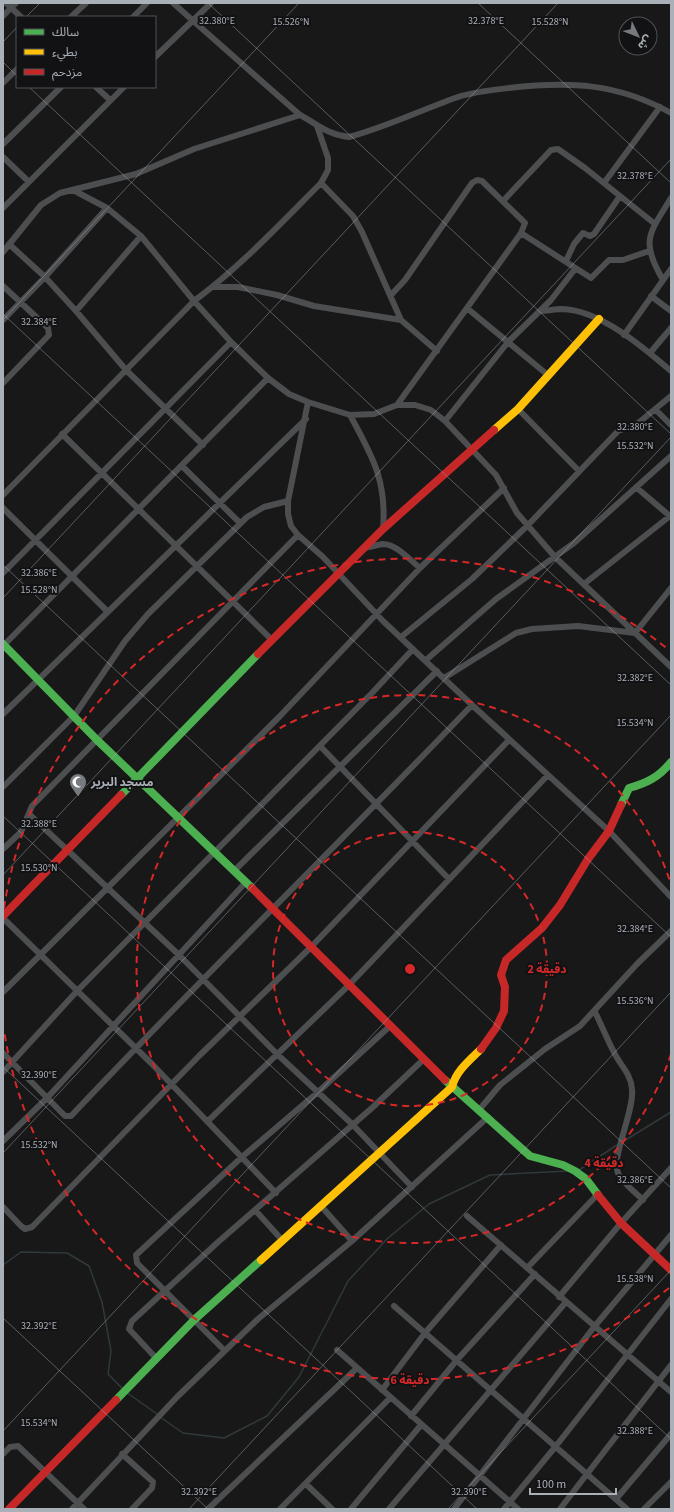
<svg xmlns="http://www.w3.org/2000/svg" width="674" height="1512" font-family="'Source Sans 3','Noto Sans Arabic',sans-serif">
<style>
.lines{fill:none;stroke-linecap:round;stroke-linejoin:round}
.stream{stroke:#2f393c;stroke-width:1.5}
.street{stroke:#4c4e50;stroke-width:6}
.fast{stroke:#4caf50;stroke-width:8}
.slow{stroke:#ffc107;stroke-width:8}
.jam{stroke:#c62828;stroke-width:8}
.ticks{fill:none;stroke:#aab0b7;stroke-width:1;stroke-opacity:0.45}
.ring{fill:none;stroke:#d62828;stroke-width:2;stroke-dasharray:7 5}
.labels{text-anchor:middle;stroke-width:4;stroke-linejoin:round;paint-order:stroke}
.poi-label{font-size:12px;font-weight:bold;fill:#aab0b7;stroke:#121214;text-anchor:start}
.ticks-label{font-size:10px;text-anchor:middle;fill:#aab0b7;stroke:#121214;stroke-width:4;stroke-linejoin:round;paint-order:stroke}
.centre{fill:#d62828;stroke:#121214;stroke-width:2}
.ring-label{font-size:12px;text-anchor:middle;font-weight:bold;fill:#d62828;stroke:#121214;stroke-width:4;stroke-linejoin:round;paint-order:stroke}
</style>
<rect width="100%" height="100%" fill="#181818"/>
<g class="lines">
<!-- stream -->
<path class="stream" d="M 624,1141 L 671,1112
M 579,1170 L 617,1145
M 3,1265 L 21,1252 L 67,1253 L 89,1266 L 102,1302 L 111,1351 L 108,1374 L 122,1388
M 126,1392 L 157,1414
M 160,1417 L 183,1433 L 224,1438 L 267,1416 L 299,1377 L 348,1281 L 388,1238 L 429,1204 L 490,1175 L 567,1171"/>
<!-- street -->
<path class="street" d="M 6,3 L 21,17
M 173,3 L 300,115
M 3,16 L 16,3
M 71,17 L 86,3
M 133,17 L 147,3
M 155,57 L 211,3
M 3,83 L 17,69
M 96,87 L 110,100
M 3,144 L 61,87
M 3,157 L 29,182
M 321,183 L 353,216 L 362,232 L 401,320 L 437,351
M 604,183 L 660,107
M 73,190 L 107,208 L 141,236 L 194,301 L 231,342 L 268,378 L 289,394 L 308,402 L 350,415 L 374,414 L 397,405 L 415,405 L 431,410 L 445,421 L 496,475 L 517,513 L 555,557 L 671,667
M 503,201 L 551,150 L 558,149 L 585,168 L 655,224
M 3,208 L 124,87
M 521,233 L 591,278 L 609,260 L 623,260 L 649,251
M 9,244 L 45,277 L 76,311 L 141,236
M 3,252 L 41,205 L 60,193 L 136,174 L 194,149 L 300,115 C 317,124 328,135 349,137 C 386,127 421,110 458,97 C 473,92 492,90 509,88 C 569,81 617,83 671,113
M 566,261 L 574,244 L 583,233 L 590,236 L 594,234 L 620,196
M 663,280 C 640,241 649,234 671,198
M 3,286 L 48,328 L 49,335 L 3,383
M 212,287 L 238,287 L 277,295 L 314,306 L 401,320
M 391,295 L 405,280 L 472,183 L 477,180 L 482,181 L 525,223 L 521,233 L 397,405
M 651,296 L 671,311
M 468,309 L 549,376
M 76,311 L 126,370 L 203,445
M 540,311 C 547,311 555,309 562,309 C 600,310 643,347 671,371
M 3,320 L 45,277 L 107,208
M 624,335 L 671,269
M 650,353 L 671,328
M 308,402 L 288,501 L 288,514 L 291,526 L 298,535 L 323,557 L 383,621 L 472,705 L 609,831 L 671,897
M 518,409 L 579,471
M 656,410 L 671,425
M 350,415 C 372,456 387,480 383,529
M 445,421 L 508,342 L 551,300 L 575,269
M 62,434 L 272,640
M 182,466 L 240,523
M 637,488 L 671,517
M 3,495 L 194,301 C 240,267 280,224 321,183 L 328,170 L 328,158 L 317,126
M 3,508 L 108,612
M 364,548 C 370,547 377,545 383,544 C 396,544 410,560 420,568
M 3,573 L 231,342
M 584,584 L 670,516
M 401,637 L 472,579 L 528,525 L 618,431 L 637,424 L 671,396
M 3,646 L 268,378
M 426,660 L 496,599 L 574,543 L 671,456
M 444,678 L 516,633 L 532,629 L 578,626 L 635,633 L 671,588
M 3,714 L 306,419
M 320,746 L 449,879
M 3,787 L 74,716 L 125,641 L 148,614 L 247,517 L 264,507 L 288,501
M 29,814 L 179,955 L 277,1054 L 352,1124 L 412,1187
M 3,849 L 21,832 L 32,806 L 298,535
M 234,871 L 437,671
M 3,918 L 151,1063 L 276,1193
M 3,992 L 280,716 L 420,568 L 504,488
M 595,1012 C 602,1026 608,1042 616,1056 C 622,1067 631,1075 632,1089 C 635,1111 609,1160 619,1175 C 625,1185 635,1192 643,1200
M 3,1053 L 65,1116 L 71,1116 C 202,977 340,843 472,705
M 3,1072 L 78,990 L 372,693 L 413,649
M 479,1110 L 500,1085 L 545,1049 L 580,1026 L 637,964 L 671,931
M 208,1121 L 349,985 L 548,775
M 3,1141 L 47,1098 L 246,882
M 321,1206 L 352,1241
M 3,1207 L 21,1226 L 25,1229 L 32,1227 L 199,1056 L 311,947 L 509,740
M 255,1210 L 282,1240
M 467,1216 L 671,1392
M 527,1268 L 598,1194
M 559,1297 L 621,1223 L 671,1168
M 394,1306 L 627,1509
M 337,1350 L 518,1509
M 225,1351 L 137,1263 L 136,1255 L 242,1157 L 318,1092 L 390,1026
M 155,1357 L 129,1329 L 132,1321 L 217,1243 L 373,1107 L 424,1059
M 382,1390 L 425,1333 L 501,1245
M 411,1416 L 456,1361 L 535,1274
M 3,1454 L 10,1447 L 18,1446 L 84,1509
M 122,1454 L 153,1482 L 152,1488 L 132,1509
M 306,1484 L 332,1509
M 616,1499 L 671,1434
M 72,1509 L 177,1397 L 258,1319 L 352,1241 L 488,1117
M 208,1509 L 357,1368
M 280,1509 L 390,1398
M 351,1509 L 421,1425
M 389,1509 L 566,1302
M 454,1509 L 594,1327 L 671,1235
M 504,1509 L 556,1446 L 671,1299
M 560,1509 L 671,1365
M 644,1509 L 671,1482"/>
<!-- fast -->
<path class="fast" d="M 3,644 L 97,740 L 252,888
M 121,795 L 258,654
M 621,805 L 629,788 C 647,783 659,777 671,762
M 445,1080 L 530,1156 L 563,1165 L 575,1171 L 586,1179 L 598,1195
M 116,1400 L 194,1320 L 261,1260"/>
<!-- slow -->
<path class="slow" d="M 494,430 L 518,409 L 599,319
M 261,1260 L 452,1087 C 456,1071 469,1061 481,1049"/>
<!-- jam -->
<path class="jam" d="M 258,654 L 383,529 L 494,430
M 252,888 L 445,1080
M 3,916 L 121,795
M 481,1049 L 496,1028 L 504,1011 L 505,987 L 501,975 L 506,960 L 542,928 L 560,905 L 588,859 L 609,831 L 621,805
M 598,1195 L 621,1223 L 671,1270
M 9,1509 L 116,1400"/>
</g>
<!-- ticks -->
<path class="ticks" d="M 208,3 L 671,434M 478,3 L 671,183M 26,17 L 40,3M 3,42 L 17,27M 3,62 L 17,76M 29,87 L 671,685M 3,314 L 671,937M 3,320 L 299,3M 3,565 L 671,1188M 3,598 L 558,3M 3,816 L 671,1439M 3,875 L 671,159M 3,1067 L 477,1509M 3,1153 L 671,437M 3,1318 L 208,1509M 3,1431 L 671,715M 189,1509 L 671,992M 448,1509 L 671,1270"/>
<!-- distance rings -->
<g class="ring">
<circle cx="410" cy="969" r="137"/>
<path d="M671 1054A274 274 0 1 1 671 884"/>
<path d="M669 1288A411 411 0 0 1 4 1030M4 908A411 411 0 0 1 669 650"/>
</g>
<!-- icons -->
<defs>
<g id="mosque-pin" transform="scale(0.9)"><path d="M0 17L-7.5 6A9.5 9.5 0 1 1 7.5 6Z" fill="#777b7f" stroke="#121214"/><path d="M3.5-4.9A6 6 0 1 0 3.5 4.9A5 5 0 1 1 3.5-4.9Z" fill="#fff"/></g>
</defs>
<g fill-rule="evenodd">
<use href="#mosque-pin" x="78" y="782"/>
</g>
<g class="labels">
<!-- poi labels -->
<g class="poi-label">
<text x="91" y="786">مسجد البرير</text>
</g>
</g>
<g class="ticks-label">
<text x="217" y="24">32.380°E</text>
<text x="486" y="24">32.378°E</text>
<text x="291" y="25">15.526°N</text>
<text x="550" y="25">15.528°N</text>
<text x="635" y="179">32.378°E</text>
<text x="39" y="325">32.384°E</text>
<text x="635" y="430">32.380°E</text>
<text x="635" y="449">15.532°N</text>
<text x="39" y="576">32.386°E</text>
<text x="39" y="593">15.528°N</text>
<text x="635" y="681">32.382°E</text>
<text x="635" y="726">15.534°N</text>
<text x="39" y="827">32.388°E</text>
<text x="39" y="871">15.530°N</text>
<text x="635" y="932">32.384°E</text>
<text x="635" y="1004">15.536°N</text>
<text x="39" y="1078">32.390°E</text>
<text x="39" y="1148">15.532°N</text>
<text x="635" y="1183">32.386°E</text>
<text x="635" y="1282">15.538°N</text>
<text x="39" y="1329">32.392°E</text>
<text x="39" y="1426">15.534°N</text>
<text x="635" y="1434">32.388°E</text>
<text x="199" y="1495">32.392°E</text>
<text x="469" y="1495">32.390°E</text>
</g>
<circle cx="410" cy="969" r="6" class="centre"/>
<g class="ring-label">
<text x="547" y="973">2 دقيقة</text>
<text x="604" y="1167">4 دقيقة</text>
<text x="410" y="1384">6 دقيقة</text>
</g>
<!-- border -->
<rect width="674" height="1512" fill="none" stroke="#aab0b7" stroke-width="8"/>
<!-- legend -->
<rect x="16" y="16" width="140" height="72" fill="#121214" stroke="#4f5155"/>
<rect x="24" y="29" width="20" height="6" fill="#4caf50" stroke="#4f5155"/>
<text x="52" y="36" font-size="12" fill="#aab0b7">سالك</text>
<rect x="24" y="49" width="20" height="6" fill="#ffc107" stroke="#4f5155"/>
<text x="52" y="56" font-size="12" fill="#aab0b7">بطيء</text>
<rect x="24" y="69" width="20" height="6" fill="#c62828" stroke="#4f5155"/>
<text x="52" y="76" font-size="12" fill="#aab0b7">مزدحم</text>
<!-- north arrow -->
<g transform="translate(638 36) rotate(133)"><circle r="19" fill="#121214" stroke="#4f5155"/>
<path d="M0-3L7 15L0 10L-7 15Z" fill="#777b7f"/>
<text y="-6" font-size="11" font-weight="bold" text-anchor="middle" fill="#aab0b7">ش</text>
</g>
<!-- scale -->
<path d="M530 1488v6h86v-6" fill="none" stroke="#aab0b7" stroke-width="2"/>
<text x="536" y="1488" font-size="12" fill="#aab0b7" stroke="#121214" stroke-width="3" paint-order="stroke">100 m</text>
</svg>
